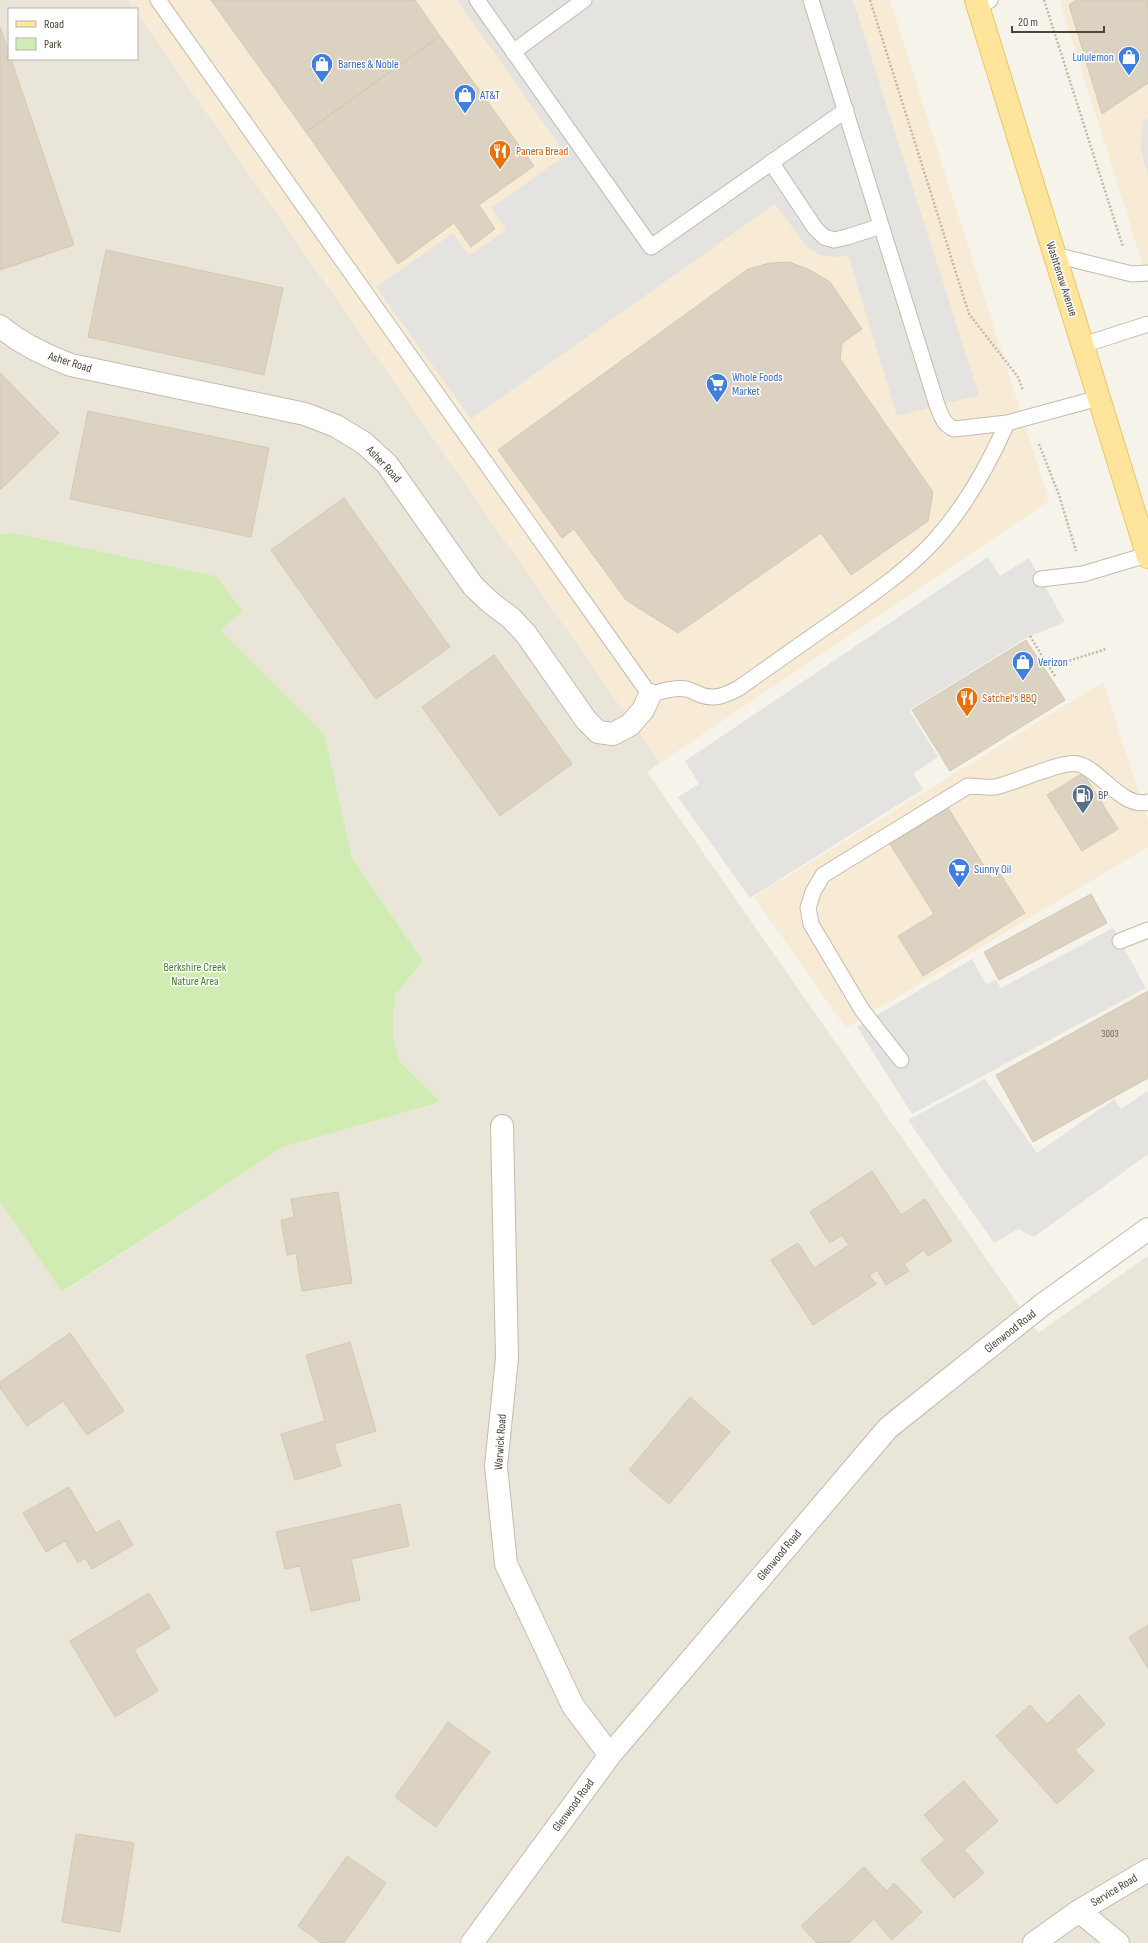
<svg xmlns="http://www.w3.org/2000/svg" width="1148" height="1943" font-family="'Sofia Sans Condensed',sans-serif">
<style>
.residential{fill:#eae5d9}
.commercial{fill:#f8ebd6}
.green{fill:#d0ecb2}
.parking{fill:#e5e3df}
.building{fill:#dcd2c2;stroke:#d4c8b2}
.lines{fill:none;stroke-linecap:round;stroke-linejoin:round}
.lane-casing{stroke:#c3bbad;stroke-width:17}
.street-casing{stroke:#c3bbad;stroke-width:24}
.primary-casing{stroke:#ebc664;stroke-width:24}
.path{stroke:#c5b89d;stroke-width:2.5;stroke-dasharray:2 2;stroke-linecap:butt}
.lane{stroke:#fff;stroke-width:15}
.street{stroke:#fff;stroke-width:22}
.primary{stroke:#ffe59b;stroke-width:22}
.labels{text-anchor:middle;stroke-width:3;stroke-linejoin:round;paint-order:stroke}
.number-label{font-size:10px;fill:#6f685a}
.shop-label{font-size:12px;fill:#366cbe;stroke:#fff;text-anchor:start}
.food-label{font-size:12px;fill:#c56008;stroke:#fff;text-anchor:start}
.street-label{font-size:12px;fill:#4b4438;stroke:#fff}
.service-label{font-size:12px;fill:#4e5e75;stroke:#fff;text-anchor:start}
.park-label{font-size:12px;fill:#468226;stroke:#fff}
</style>
<rect width="100%" height="100%" fill="#f6f3eb"/>
<!-- residential -->
<path class="residential" d="M 0,0 L 128,0 L 134,9 L 9,9 L 9,59 L 137,59 L 137,13 L 660,763 L 647,772 L 1038,1333 L 1148,1256 L 1148,1943 L 0,1943 L 0,1201 L 63,1292 L 283,1147 L 441,1102 L 400,1062 L 393,1038 L 393,1013 L 396,994 L 423,961 L 352,858 L 325,735 L 219,630 L 243,611 L 216,576 L 15,533 L 0,534 Z"/>
<!-- commercial -->
<path class="commercial" d="M 128,0 L 890,0 L 1049,501 L 660,763 L 137,13 L 137,9 L 134,9 Z
M 1063,0 L 1148,0 L 1148,281 L 1060,2 Z
M 1103,682 L 1148,821 L 1148,847 L 846,1028 L 754,897 Z"/>
<!-- green -->
<path class="green" d="M 15,533 L 216,576 L 243,611 L 220,630 L 325,735 L 352,858 L 423,961 L 396,994 L 393,1013 L 393,1038 L 400,1062 L 441,1102 L 283,1147 L 62,1292 L 0,1201 L 0,534 Z"/>
<!-- parking -->
<path class="parking" d="M 457,0 L 853,0 L 979,395 L 897,416 L 848,255 L 835,257 L 819,255 L 807,247 L 775,204 L 471,419 L 376,287 L 453,233 L 469,256 L 506,230 L 491,208 L 566,155 Z
M 1144,119 L 1148,120 L 1148,177 L 1140,146 Z
M 988,557 L 1000,576 L 1029,558 L 1065,622 L 1026,638 L 909,710 L 938,757 L 913,774 L 923,789 L 750,898 L 678,797 L 699,784 L 685,761 Z
M 1113,928 L 1146,988 L 912,1114 L 857,1027 L 972,959 L 986,984 L 996,980 L 1001,988 Z
M 985,1079 L 1037,1153 L 1114,1099 L 1121,1109 L 1148,1091 L 1148,1154 L 1034,1237 L 1018,1229 L 994,1243 L 908,1120 Z"/>
<!-- building -->
<path class="building" d="M 211,0 L 415,0 L 440,36 L 306,132 Z
M 1076,0 L 1148,0 L 1148,83 L 1102,114 L 1069,5 Z
M 0,27 L 9,52 L 9,59 L 11,59 L 74,245 L 0,270 Z
M 440,36 L 534,166 L 479,205 L 495,229 L 471,247 L 454,223 L 398,264 L 306,132 Z
M 106,250 L 283,288 L 264,375 L 88,337 Z
M 789,262 L 808,269 L 830,282 L 862,329 L 842,343 L 840,359 L 933,492 L 928,521 L 851,575 L 821,533 L 678,633 L 626,600 L 574,529 L 562,538 L 498,450 L 748,269 L 770,263 Z
M 0,373 L 59,433 L 0,490 Z
M 88,411 L 269,448 L 251,537 L 70,499 Z
M 344,498 L 450,647 L 376,699 L 271,550 Z
M 1026,640 L 1065,700 L 950,771 L 912,710 Z
M 494,655 L 572,764 L 500,816 L 422,707 Z
M 1083,773 L 1118,829 L 1082,851 L 1047,795 Z
M 948,808 L 992,879 L 1000,874 L 1025,913 L 923,976 L 898,936 L 934,914 L 890,844 Z
M 1091,894 L 1107,923 L 999,980 L 984,952 Z
M 1148,991 L 1148,1078 L 1033,1142 L 996,1075 Z
M 872,1171 L 901,1215 L 925,1199 L 952,1241 L 928,1256 L 924,1250 L 904,1264 L 909,1271 L 886,1285 L 877,1270 L 869,1275 L 876,1284 L 813,1325 L 771,1260 L 798,1243 L 814,1268 L 849,1245 L 842,1235 L 830,1243 L 810,1212 Z
M 338,1192 L 352,1283 L 302,1291 L 296,1253 L 287,1255 L 281,1220 L 294,1217 L 291,1199 Z
M 70,1333 L 124,1411 L 87,1435 L 63,1401 L 27,1426 L 0,1388 L 0,1382 Z
M 350,1342 L 376,1431 L 334,1444 L 341,1466 L 295,1480 L 281,1434 L 325,1421 L 306,1355 Z
M 690,1397 L 730,1432 L 669,1504 L 629,1470 Z
M 69,1487 L 96,1533 L 119,1520 L 133,1545 L 92,1569 L 85,1558 L 78,1563 L 65,1541 L 46,1552 L 23,1513 Z
M 400,1504 L 409,1546 L 351,1559 L 360,1600 L 311,1611 L 300,1566 L 285,1569 L 276,1532 Z
M 149,1593 L 170,1628 L 134,1650 L 158,1691 L 115,1717 L 70,1641 Z
M 1148,1625 L 1148,1669 L 1129,1637 Z
M 1079,1695 L 1105,1724 L 1075,1750 L 1094,1771 L 1057,1804 L 996,1736 L 1030,1705 L 1047,1724 Z
M 448,1722 L 490,1752 L 436,1827 L 395,1797 Z
M 964,1781 L 998,1821 L 964,1850 L 984,1873 L 954,1898 L 921,1860 L 945,1840 L 924,1815 Z
M 76,1834 L 134,1843 L 120,1932 L 62,1922 Z
M 347,1856 L 386,1883 L 344,1943 L 322,1943 L 298,1926 Z
M 864,1867 L 887,1891 L 894,1883 L 922,1912 L 892,1940 L 874,1919 L 849,1943 L 817,1943 L 801,1926 Z"/>
<g class="lines">
<!-- lane casing -->
<g class="lane-casing">
<path id="lane" d="M 158,0 L 650,695 C 661,691 674,687 686,689 C 691,690 696,693 701,695 C 715,700 726,695 739,688 C 773,664 808,639 843,615 C 875,592 910,568 936,539 C 967,504 989,464 1007,423
M 477,0 L 651,247 L 846,110
M 811,0 L 937,405 C 941,415 943,424 954,429 L 1007,423 L 1099,398
M 978,8 L 990,0
M 513,52 L 584,0
M 771,162 L 815,228 L 824,237 L 834,240 L 847,237 L 881,226
M 1055,255 L 1132,274 L 1148,273
M 1083,345 L 1148,324
M 1041,579 L 1083,574 L 1147,555
M 1120,941 L 1148,930
M 901,1060 L 862,1010 L 811,924 L 808,908 L 813,892 L 823,875 L 968,786 C 977,786 987,788 995,787 C 1015,783 1062,760 1078,764 C 1100,769 1122,809 1148,802"/>
</g>
<!-- street casing -->
<g class="street-casing">
<path id="street" d="M 0,326 C 21,344 45,355 71,365 L 305,414 L 336,426 L 364,443 L 387,464 L 473,586 L 491,603 L 511,618 L 526,634 L 586,720 L 598,732 L 613,734 L 630,725 L 643,710 L 650,695
M 502,1126 L 507,1358 L 496,1466 L 506,1564 L 573,1706 L 610,1755
M 1079,1911 L 1118,1943
M 472,1943 L 610,1755 L 888,1428 L 1042,1305 L 1148,1229
M 1034,1943 L 1079,1911 L 1148,1870"/>
</g>
<!-- primary casing -->
<g class="primary-casing">
<path id="primary" d="M 976,0 L 1148,557"/>
</g>
<!-- path -->
<path class="path" d="M 870,0 L 969,314 L 1018,377 L 1023,391
M 1044,0 L 1123,247
M 1039,444 L 1059,495 L 1076,551
M 1030,636 L 1049,667
M 1055,676 L 1049,667 L 1106,649"/>
<!-- lane -->
<use href="#lane" class="lane"/>
<!-- street -->
<use href="#street" class="street"/>
<!-- primary -->
<use href="#primary" class="primary"/>
</g>
<!-- icons -->
<defs>
<g id="shop-pin" transform="scale(1.15)"><path d="M0 17L-7.5 6A9.5 9.5 0 1 1 7.5 6Z" fill="#3f7fe0" stroke="#fff"/><path d="M-5-2.5h2.3a2.7 3.5 0 0 1 5.4 0H5L5.5 6h-11ZM-1.5-2.5h3a1.5 2.3 0 0 0-3 0Z" fill="#fff"/></g>
<g id="restaurant-pin" transform="scale(1.15)"><path d="M0 17L-7.5 6A9.5 9.5 0 1 1 7.5 6Z" fill="#e8710a" stroke="#fff"/><path d="M-5-6h1v4h1v-4h1v4h1v-4h1v5L-1.5 .5V6h-2V.5L-5-1ZM5-6V6H3V1.5H1.5Q1.5-4 5-6Z" fill="#fff"/></g>
<g id="supermarket-pin" transform="scale(1.15)"><path d="M0 17L-7.5 6A9.5 9.5 0 1 1 7.5 6Z" fill="#3f7fe0" stroke="#fff"/><path d="M-6-5.5h2.5l.6 2H6L4.5 2H-2.5L-4.4-4H-6ZM-1.5 3.2a1.3 1.3 0 1 0 .1 0ZM3 3.2a1.3 1.3 0 1 0 .1 0Z" fill="#fff"/></g>
<g id="fuel-pin" transform="scale(1.15)"><path d="M0 17L-7.5 6A9.5 9.5 0 1 1 7.5 6Z" fill="#5c6f8a" stroke="#fff"/><path d="M-5.5-6h7V0h2V4h1.3V-2.5L3-4.5l.8-.8L6-3V5H2.5V1h-1V6h-7ZM-4.2-4.7v3.2H.2V-4.7Z" fill="#fff"/></g>
</defs>
<g fill-rule="evenodd">
<use href="#shop-pin" x="1129" y="57"/>
<use href="#shop-pin" x="322" y="64"/>
<use href="#shop-pin" x="465" y="95"/>
<use href="#restaurant-pin" x="500" y="151"/>
<use href="#supermarket-pin" x="717" y="384"/>
<use href="#shop-pin" x="1023" y="662"/>
<use href="#restaurant-pin" x="967" y="698"/>
<use href="#fuel-pin" x="1083" y="795"/>
<use href="#supermarket-pin" x="959" y="869"/>
</g>
<g class="labels">
<!-- number labels -->
<g class="number-label">
<text x="1110" y="1037">3003</text>
</g>
<!-- shop labels -->
<g class="shop-label">
<text x="1114" y="61" text-anchor="end">Lululemon</text>
<text x="338" y="68">Barnes &amp; Noble</text>
<text x="480" y="99">AT&amp;T</text>
<text x="732" y="381">Whole Foods<tspan x="732" dy="14">Market</tspan></text>
<text x="1038" y="666">Verizon</text>
<text x="974" y="873">Sunny Oil</text>
</g>
<!-- food labels -->
<g class="food-label">
<text x="516" y="155">Panera Bread</text>
<text x="982" y="702">Satchel's BBQ</text>
</g>
<!-- street labels -->
<g class="street-label">
<text transform="translate(1062 279) rotate(72)" y="4">Washtenaw Avenue</text>
<text transform="translate(70 362) rotate(17)" y="4">Asher Road</text>
<text transform="translate(384 464) rotate(47)" y="4">Asher Road</text>
<text transform="translate(1010 1331) rotate(-38)" y="4">Glenwood Road</text>
<text transform="translate(500 1442) rotate(-86)" y="4">Warwick Road</text>
<text transform="translate(779 1555) rotate(-50)" y="4">Glenwood Road</text>
<text transform="translate(573 1805) rotate(-54)" y="4">Glenwood Road</text>
<text transform="translate(1114 1890) rotate(-31)" y="4">Service Road</text>
</g>
<!-- service labels -->
<g class="service-label">
<text x="1098" y="799">BP</text>
</g>
<!-- park labels -->
<g class="park-label">
<text x="195" y="971">Berkshire Creek<tspan x="195" dy="14">Nature Area</tspan></text>
</g>
</g>
<!-- legend -->
<rect x="8" y="8" width="130" height="52" fill="#ffffff" stroke="#b7b4af"/>
<rect x="16" y="21" width="20" height="6" fill="#ffe59b" stroke="#b7b4af"/>
<text x="44" y="28" font-size="12" fill="#4b4438">Road</text>
<rect x="16" y="38" width="20" height="12" fill="#d0ecb2" stroke="#b7b4af"/>
<text x="44" y="48" font-size="12" fill="#4b4438">Park</text>
<!-- scale -->
<path d="M1012 26v6h92v-6" fill="none" stroke="#4b4438" stroke-width="2"/>
<text x="1018" y="26" font-size="12" fill="#4b4438" stroke="#ffffff" stroke-width="3" paint-order="stroke">20 m</text>
</svg>
